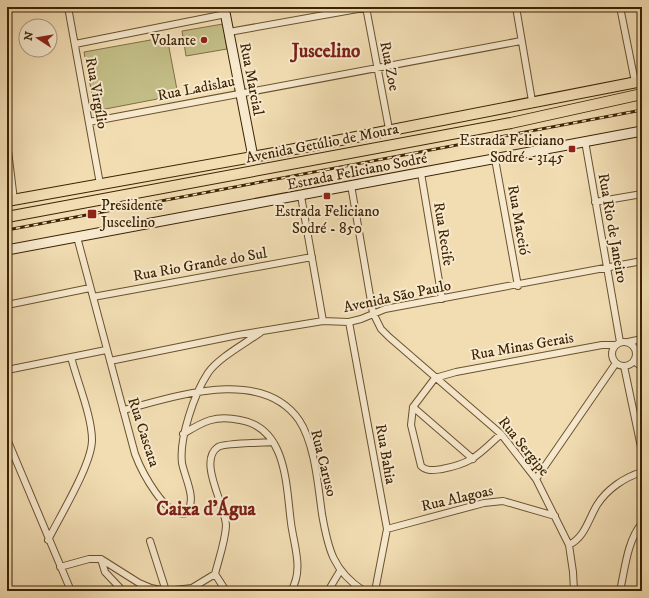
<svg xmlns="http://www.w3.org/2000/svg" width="649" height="598" font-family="'IM FELL DW Pica',serif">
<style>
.green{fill:#c3be87;stroke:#807045}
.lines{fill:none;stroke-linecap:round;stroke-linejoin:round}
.street-casing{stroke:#6a522f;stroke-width:8}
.secondary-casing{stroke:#3c2303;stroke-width:11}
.primary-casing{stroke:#3c2303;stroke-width:12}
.street{stroke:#f7e9ce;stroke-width:6}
.secondary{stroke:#f7e9ce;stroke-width:9}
.primary{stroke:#f2ddb3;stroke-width:10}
.rail-casing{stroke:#3c2303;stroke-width:3}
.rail{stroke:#f7e9ce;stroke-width:1.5;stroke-dasharray:4.5;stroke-linecap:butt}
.poi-dot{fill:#8f2418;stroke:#f7e9ce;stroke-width:1.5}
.labels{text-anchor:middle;stroke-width:4;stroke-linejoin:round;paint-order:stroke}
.poi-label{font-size:15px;fill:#3c2303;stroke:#f7e9ce;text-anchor:end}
.street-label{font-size:15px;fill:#3c2303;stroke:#f7e9ce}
.district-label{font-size:19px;font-weight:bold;fill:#7a1f14;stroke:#f7e9ce}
</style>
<rect width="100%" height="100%" fill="#f2ddb3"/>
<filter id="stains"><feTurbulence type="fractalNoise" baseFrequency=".005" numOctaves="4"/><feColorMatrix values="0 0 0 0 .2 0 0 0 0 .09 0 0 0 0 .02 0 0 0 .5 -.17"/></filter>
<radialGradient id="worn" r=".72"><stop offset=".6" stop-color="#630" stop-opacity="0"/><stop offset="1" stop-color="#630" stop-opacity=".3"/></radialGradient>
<!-- green -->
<path class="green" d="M 223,24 L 227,49 L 186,56 L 182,31 Z
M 167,37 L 178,95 L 95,111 L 84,52 Z"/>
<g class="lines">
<!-- street casing -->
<g class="street-casing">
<path id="street" d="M 68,7 L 100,184
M 366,7 L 389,129
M 516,7 L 532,101
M 620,7 L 635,82
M 229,32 L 369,7
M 75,44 L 226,14
M 89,122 L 521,41
M 585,141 L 620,342
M 7,142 L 14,200
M 495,159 L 518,286
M 421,173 L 442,299
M 351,185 L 373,313 L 381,329 L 389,337 L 501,434 L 536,479 L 569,545 L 573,572 L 574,591
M 301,196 L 323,321
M 595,202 L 642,194
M 77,237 L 135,454 C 141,470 166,520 187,513 C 197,498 185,479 182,463 C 179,439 194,394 208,373 C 218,358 246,343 261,332
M 93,297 L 312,257
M 7,305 L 90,288
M 349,322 L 387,529 L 375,591
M612 354a12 12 0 1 1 24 0a12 12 0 1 1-24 0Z
M 628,342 L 642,339
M 110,361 L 238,335 L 323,321 L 349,322 L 361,319 L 385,309 L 642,261
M 634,361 L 642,367
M 624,366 L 642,452
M 7,370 L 106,350
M 413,407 L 473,459
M 123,410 C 174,397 261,366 299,420 C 315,444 318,486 322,514 C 328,549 333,571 364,591
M 183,434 C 204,421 215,415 240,420 C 287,428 286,485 291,523 C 294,546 304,570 291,591
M 501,434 C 478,455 473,463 442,469 C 434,470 427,472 421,466 L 411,425 L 413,407 L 435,378 L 456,372 L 602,345 L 615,345
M 7,439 L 71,591
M 536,479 L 616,363
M 387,529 L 484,503 L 503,501 L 555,516
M 48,540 C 60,516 92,464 92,440 C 92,416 77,381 71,357
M 150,541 L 166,591
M 569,545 C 585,537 588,520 597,505 C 607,489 625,477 642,472
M 101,559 L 105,572 L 123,591
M 60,567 L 89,559 L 101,559 L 139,583 L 151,588 L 166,591
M 215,574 L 226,591
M 166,591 L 192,588 L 215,574 C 219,558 225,542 226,526 C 226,506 197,461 218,447 C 225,443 263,443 273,442
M 328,591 L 340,571
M 620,591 C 625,569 627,541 642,523"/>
</g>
<!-- secondary casing -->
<g class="secondary-casing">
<path id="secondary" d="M 224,7 L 253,157
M 7,250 L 642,131"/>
</g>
<!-- primary casing -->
<g class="primary-casing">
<path id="primary" d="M 7,201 L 269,154 L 642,81
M 7,217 L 511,123 L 642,94"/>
</g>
<!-- street -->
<use href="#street" class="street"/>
<!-- secondary -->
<use href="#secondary" class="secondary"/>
<!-- primary -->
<use href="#primary" class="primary"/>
<!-- rail casing -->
<g class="rail-casing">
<path id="rail" d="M 7,230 L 642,110"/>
</g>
<!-- rail -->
<use href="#rail" class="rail"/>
</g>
<!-- markers -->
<g class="poi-dot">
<circle cx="204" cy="40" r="4"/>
<rect x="568" y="145" width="8" height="8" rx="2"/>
<rect x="323" y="192" width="8" height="8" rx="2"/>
<rect x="87" y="209" width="10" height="10" rx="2"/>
</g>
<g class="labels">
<!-- poi labels -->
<g class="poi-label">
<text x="196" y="45">Volante</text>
<text x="564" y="145">Estrada Feliciano<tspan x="564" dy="17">Sodré - 3145</tspan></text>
<text x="101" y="210" text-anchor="start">Presidente<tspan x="101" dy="17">Juscelino</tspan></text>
<text x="327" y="216" text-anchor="middle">Estrada Feliciano<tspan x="327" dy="17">Sodré - 850</tspan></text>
</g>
<!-- street labels -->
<g class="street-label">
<text transform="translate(390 66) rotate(79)" y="5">Rua Zoe</text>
<text transform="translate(252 79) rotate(79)" y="5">Rua Marcial</text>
<text transform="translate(196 88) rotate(-11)" y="5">Rua Ladislau</text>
<text transform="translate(97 93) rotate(80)" y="5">Rua Virgílio</text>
<text transform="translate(322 143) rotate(-11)" y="5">Avenida Getúlio de Moura</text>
<text transform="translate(357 171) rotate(-11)" y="5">Estrada Feliciano Sodré</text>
<text transform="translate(519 220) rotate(80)" y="5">Rua Maceió</text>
<text transform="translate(613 228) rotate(80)" y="5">Rua Rio de Janeiro</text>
<text transform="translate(444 234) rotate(81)" y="5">Rua Recife</text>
<text transform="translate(200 264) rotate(-10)" y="5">Rua Rio Grande do Sul</text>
<text transform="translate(397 296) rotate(-12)" y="5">Avenida São Paulo</text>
<text transform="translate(522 346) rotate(-10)" y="5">Rua Minas Gerais</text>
<text transform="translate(144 432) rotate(72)" y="5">Rua Cascata</text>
<text transform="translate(524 446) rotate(51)" y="5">Rua Sergipe</text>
<text transform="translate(386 454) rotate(80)" y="5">Rua Bahia</text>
<text transform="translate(324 463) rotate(76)" y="5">Rua Caruso</text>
<text transform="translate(457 498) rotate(-13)" y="5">Rua Alagoas</text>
</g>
<!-- district labels -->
<g class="district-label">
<text x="326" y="57">Juscelino</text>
<text x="206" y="515">Caixa d'Água</text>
</g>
</g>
<!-- margin -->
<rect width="649" height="598" fill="none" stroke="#f2ddb3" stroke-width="24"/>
<rect x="8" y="8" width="633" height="582" fill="none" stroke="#3c2303" stroke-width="2"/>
<rect x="12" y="12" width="625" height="574" fill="none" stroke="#3c2303"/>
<!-- north arrow -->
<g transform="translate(38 38) rotate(282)"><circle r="19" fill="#f7e9ce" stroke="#ac9a7d"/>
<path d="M0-3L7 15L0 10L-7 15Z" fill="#8f2418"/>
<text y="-6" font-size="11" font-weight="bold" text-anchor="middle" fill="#3c2303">N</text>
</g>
<rect width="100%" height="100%" filter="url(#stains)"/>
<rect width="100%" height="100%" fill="url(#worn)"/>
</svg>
